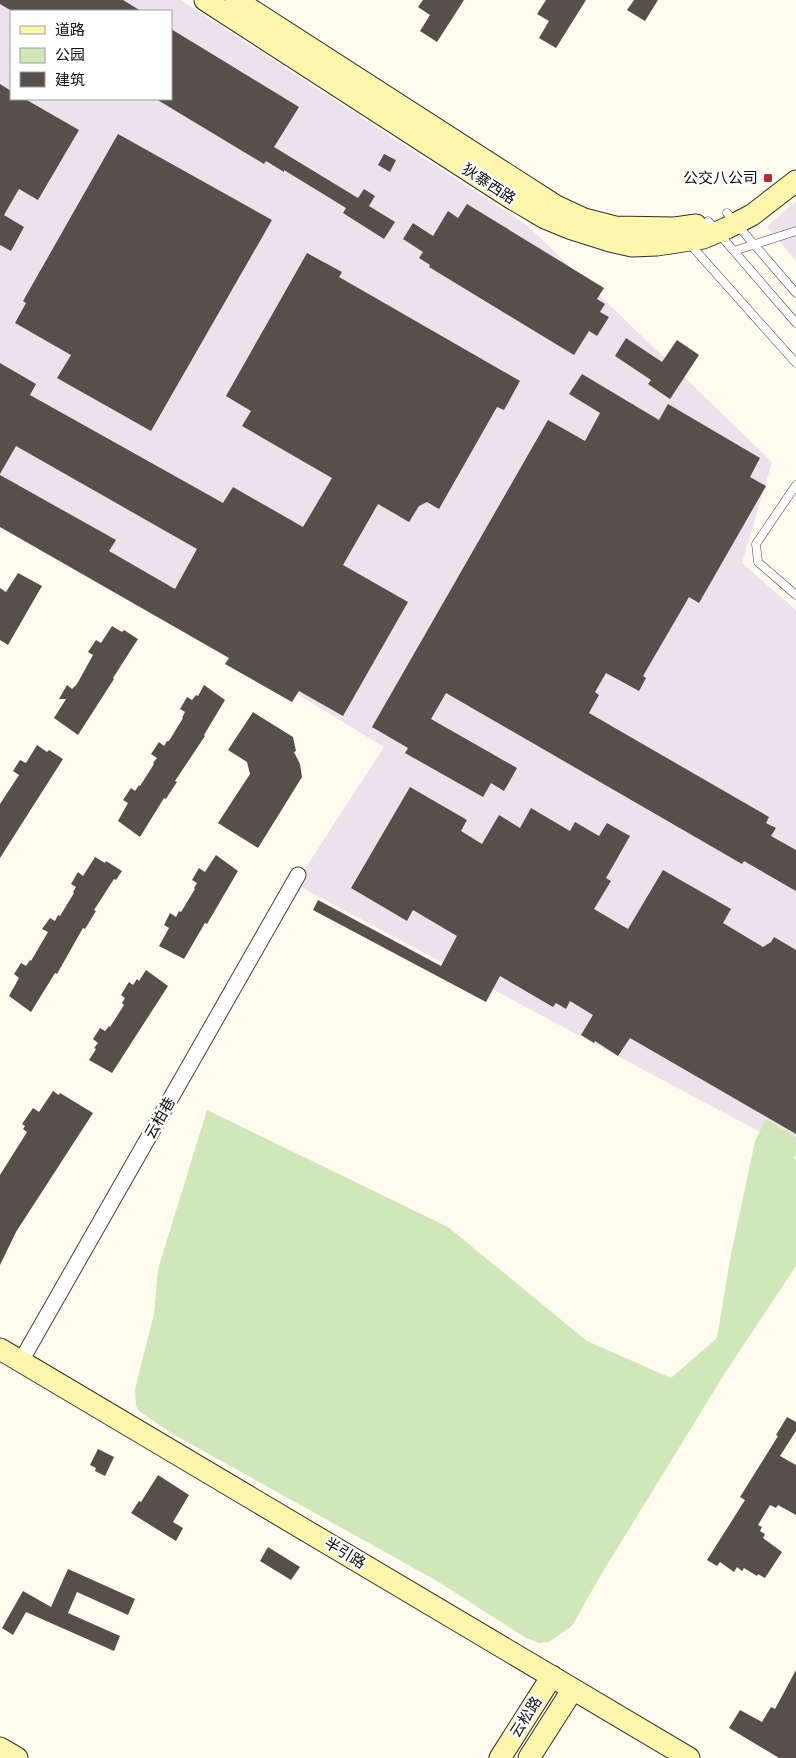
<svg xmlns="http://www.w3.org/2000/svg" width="796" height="1758" font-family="Lora,'Noto Sans SC',serif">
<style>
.industrial{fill:#ebe2ec;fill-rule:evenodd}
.green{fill:#d0e8b9}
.building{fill:#564f4a}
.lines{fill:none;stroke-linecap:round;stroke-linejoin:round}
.lane-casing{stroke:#414141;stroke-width:9}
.street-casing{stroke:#414141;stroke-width:17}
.secondary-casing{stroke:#303030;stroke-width:23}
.lane{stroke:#fff;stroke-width:8}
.street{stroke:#fff;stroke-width:15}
.secondary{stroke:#fdf6ab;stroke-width:21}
.poi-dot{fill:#ba292b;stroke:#fff;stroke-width:2}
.labels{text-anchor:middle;stroke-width:5;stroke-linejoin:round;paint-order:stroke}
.poi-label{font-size:15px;fill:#0e0e0e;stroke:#fff;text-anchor:end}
.street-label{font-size:15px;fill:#0e0e0e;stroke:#fff}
</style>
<rect width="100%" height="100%" fill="#fffcef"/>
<!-- industrial -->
<path class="industrial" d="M 0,0 L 181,0 L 528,226 L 772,462 L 742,563 L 796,610 L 796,1151 L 295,884 L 384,747 L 0,514 ZM 11,11 L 171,11 L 171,99 L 11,99 Z
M 796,201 L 796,261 L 767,227 Z"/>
<!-- green -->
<path class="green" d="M 207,1110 L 448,1227 L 587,1341 L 671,1378 L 717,1338 L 730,1259 L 755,1141 L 766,1119 L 796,1138 L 796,1155 L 794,1158 L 796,1160 L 796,1266 L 725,1373 L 599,1578 L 572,1626 L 549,1642 L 539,1643 L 526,1638 L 437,1581 L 171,1433 L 139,1411 L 136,1406 L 135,1389 L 154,1314 L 158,1269 Z"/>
<!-- building -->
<path class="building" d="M 0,0 L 123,0 L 141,11 L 12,11 L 0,4 Z
M 423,0 L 464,0 L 437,42 L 420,31 L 430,15 L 418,7 Z
M 546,0 L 586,0 L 556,48 L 539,38 L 549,21 L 537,14 Z
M 634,0 L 658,0 L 645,21 L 627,10 Z
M 171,29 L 299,107 L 274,147 L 358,198 L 364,189 L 375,196 L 369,206 L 395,222 L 384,239 L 343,213 L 346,208 L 284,170 L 284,172 L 266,161 L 264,164 L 156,99 L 171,99 Z
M 0,84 L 11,91 L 11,99 L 25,99 L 79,130 L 38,200 L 19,189 L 4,215 L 24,227 L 11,251 L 0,245 Z
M 118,134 L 272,220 L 151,431 L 57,378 L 71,355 L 15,323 L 26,303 L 23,301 Z
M 384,154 L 396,160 L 390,172 L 378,165 Z
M 467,204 L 604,288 L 597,299 L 605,304 L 600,312 L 609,317 L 597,336 L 589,331 L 574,355 L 429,267 L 430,265 L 419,258 L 423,252 L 403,239 L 413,223 L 433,236 L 448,211 L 458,218 Z
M 307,253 L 342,272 L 339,277 L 520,381 L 504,410 L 497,407 L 439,509 L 427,502 L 419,506 L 409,522 L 378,504 L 343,565 L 408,602 L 343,716 L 299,691 L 292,702 L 225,664 L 229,658 L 0,527 L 0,475 L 116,540 L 109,551 L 175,589 L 197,549 L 16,446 L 0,474 L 0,363 L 36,384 L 30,395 L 223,503 L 233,487 L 303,527 L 332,478 L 242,426 L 251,411 L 226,396 Z
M 626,338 L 662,362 L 677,340 L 699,355 L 670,399 L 648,384 L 651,380 L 615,356 Z
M 582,374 L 659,420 L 668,404 L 760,458 L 750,477 L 766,486 L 699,603 L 689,597 L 643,676 L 646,678 L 639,691 L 606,673 L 595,692 L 599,695 L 589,713 L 769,817 L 766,823 L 776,828 L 771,836 L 796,850 L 796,891 L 744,861 L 742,864 L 446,693 L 431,719 L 517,768 L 504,791 L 491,783 L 483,797 L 405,753 L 408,748 L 372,727 L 548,420 L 585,441 L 600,413 L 569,394 Z
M 18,573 L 42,586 L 8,645 L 0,640 L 0,588 L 6,592 Z
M 112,626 L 122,632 L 124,630 L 138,639 L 113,678 L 114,679 L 78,735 L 54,718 L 66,699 L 59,699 L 67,685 L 72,689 L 77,684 L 93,655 L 88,652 L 96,640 L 101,643 Z
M 204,685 L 225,700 L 204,735 L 205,736 L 175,781 L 177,782 L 169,794 L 166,799 L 164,798 L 140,837 L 118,821 L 128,803 L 123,800 L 131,788 L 135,791 L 139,785 L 140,786 L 154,764 L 153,763 L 157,758 L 151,754 L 159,742 L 164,746 L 167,741 L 169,741 L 183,718 L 182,718 L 185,712 L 180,709 L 187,697 L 192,700 L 196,695 L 198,696 Z
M 253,712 L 293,737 L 296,751 L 294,752 L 300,764 L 302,777 L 258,848 L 218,823 L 250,774 L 247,762 L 228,750 Z
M 37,745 L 47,752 L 49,750 L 63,759 L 0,858 L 0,804 L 19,775 L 13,771 L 20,760 L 26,763 Z
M 410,787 L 467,820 L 461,831 L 482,844 L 499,815 L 520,828 L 531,808 L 570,831 L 575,822 L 599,836 L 607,823 L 630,836 L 606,878 L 611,881 L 594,909 L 628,929 L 663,870 L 731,909 L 723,923 L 763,947 L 771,942 L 774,937 L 796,950 L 796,1134 L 630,1038 L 618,1056 L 595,1041 L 594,1043 L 581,1035 L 593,1015 L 570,1001 L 566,1009 L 556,1003 L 553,1007 L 500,976 L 486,1002 L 313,910 L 318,900 L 441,966 L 457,936 L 413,910 L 407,921 L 351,888 Z
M 216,855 L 238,871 L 207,924 L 205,923 L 184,959 L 159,946 L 169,928 L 164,925 L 170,913 L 176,917 L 179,911 L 181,912 L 195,889 L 194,888 L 197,883 L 192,880 L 199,868 L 205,872 Z
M 95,857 L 105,863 L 106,861 L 122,871 L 116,880 L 114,879 L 94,910 L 96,911 L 85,929 L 83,928 L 57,974 L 55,973 L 31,1012 L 9,996 L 19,978 L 14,974 L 21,963 L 26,966 L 30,960 L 31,961 L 48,932 L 42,929 L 50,918 L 55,921 L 58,915 L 60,916 L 74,893 L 73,892 L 76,887 L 71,884 L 78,872 L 83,876 Z
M 146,970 L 168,986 L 112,1073 L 89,1060 L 96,1049 L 94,1048 L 98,1043 L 93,1039 L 100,1028 L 105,1031 L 109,1026 L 110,1027 L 124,1005 L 122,1003 L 125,998 L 121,995 L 129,982 L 133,985 L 137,979 L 139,981 Z
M 53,1091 L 59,1095 L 60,1093 L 93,1113 L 16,1232 L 0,1265 L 0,1175 L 27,1132 L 23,1129 L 25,1126 L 22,1124 L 33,1108 L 39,1112 Z
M 787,1417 L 796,1422 L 796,1431 L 780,1456 L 796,1465 L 796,1515 L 778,1505 L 776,1508 L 770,1505 L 758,1525 L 762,1527 L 760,1531 L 765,1534 L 763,1538 L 782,1552 L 765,1578 L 758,1574 L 757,1576 L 744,1568 L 742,1571 L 737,1567 L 734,1572 L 720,1562 L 717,1566 L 707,1560 L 745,1500 L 740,1497 L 778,1436 L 776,1435 Z
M 98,1449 L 114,1457 L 105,1476 L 95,1471 L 96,1468 L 90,1465 Z
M 158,1475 L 189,1495 L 173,1522 L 183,1528 L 176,1541 L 131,1513 L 139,1501 L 141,1502 Z
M 268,1547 L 300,1567 L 291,1580 L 260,1561 Z
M 68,1569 L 135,1599 L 128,1615 L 77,1592 L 68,1613 L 120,1636 L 114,1651 L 26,1612 L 13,1635 L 2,1628 L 23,1591 L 51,1607 Z
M 796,1670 L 796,1758 L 779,1758 L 729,1728 L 740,1710 L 762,1722 L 771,1707 L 775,1709 Z"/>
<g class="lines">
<!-- lane casing -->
<g class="lane-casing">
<path id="lane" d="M 727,213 L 796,293
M 708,221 L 796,323
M 688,242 L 796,363
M 734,251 L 796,231
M 796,485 L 756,544 L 758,562 L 796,595"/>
</g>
<!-- street casing -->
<g class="street-casing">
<path id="street" d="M 21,1361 L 298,875"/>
</g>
<!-- secondary casing -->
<g class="secondary-casing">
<path id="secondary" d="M 205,0 L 511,198 L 545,218 L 572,229 L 610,241 L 632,246 L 657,245 L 703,238 L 727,228 L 752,215 L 796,181
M 236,0 L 556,206 L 584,219 L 615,227 L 675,228 L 696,225
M 0,1349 L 689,1758
M 0,1748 L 17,1758
M 500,1758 L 552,1676
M 529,1758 L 573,1689"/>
</g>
<!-- lane -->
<use href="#lane" class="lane"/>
<!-- street -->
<use href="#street" class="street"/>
<!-- secondary -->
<use href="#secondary" class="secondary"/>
</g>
<!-- markers -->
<rect class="poi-dot" x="763" y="173" width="10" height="10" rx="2.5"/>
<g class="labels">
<!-- poi labels -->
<g class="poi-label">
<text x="758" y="183">公交八公司</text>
</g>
<!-- street labels -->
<g class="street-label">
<text transform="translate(489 184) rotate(33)" y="5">狄寨西路</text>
<text transform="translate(160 1118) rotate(-60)" y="5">云柏巷</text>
<text transform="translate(345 1553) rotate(31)" y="5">半引路</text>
<text transform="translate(526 1717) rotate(-58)" y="5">云松路</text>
</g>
</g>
<!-- legend -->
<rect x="10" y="10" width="162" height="90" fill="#ffffff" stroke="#9f9f9f"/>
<rect x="20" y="26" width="25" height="8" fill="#fdf6ab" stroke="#9f9f9f"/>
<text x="55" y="35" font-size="15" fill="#0e0e0e">道路</text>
<rect x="20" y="48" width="25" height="15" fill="#d0e8b9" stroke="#9f9f9f"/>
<text x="55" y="60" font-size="15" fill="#0e0e0e">公园</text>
<rect x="20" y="72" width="25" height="15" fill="#564f4a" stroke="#9f9f9f"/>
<text x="55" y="85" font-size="15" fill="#0e0e0e">建筑</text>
</svg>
